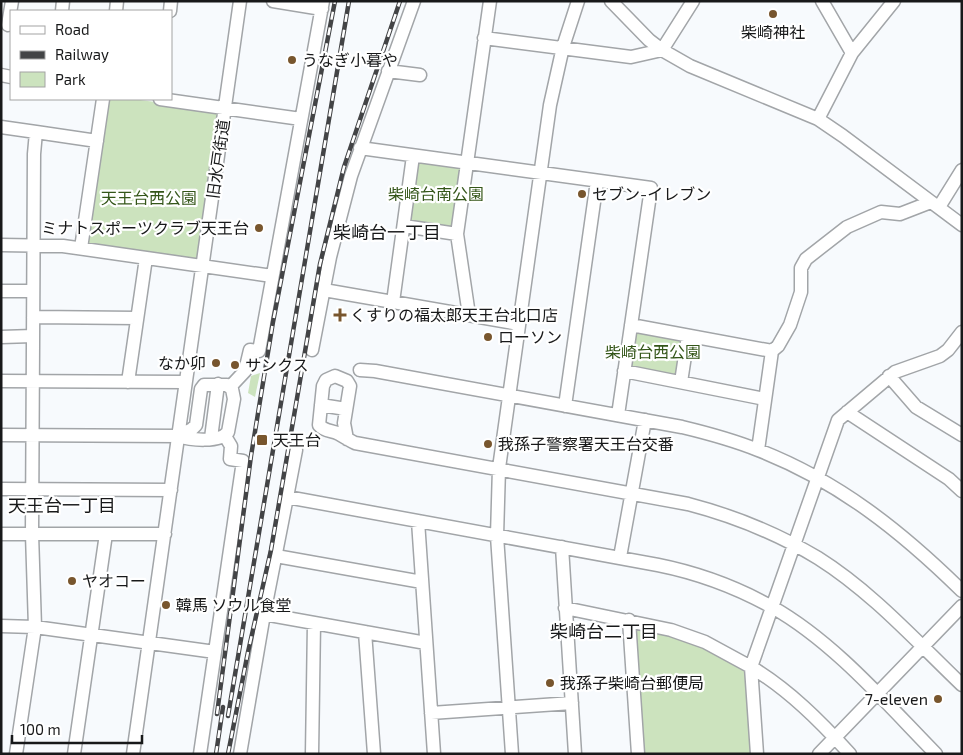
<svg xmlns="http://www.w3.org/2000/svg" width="963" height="755" font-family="'Exo 2','Noto Sans JP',sans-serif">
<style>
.green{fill:#cce3be}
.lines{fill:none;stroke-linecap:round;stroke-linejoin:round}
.minor-casing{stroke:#a2a5a8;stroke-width:15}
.minor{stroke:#fff;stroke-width:12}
.rail-casing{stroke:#434446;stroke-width:4.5}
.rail{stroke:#fff;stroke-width:2.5;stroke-dasharray:8;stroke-linecap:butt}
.poi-dot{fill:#78562e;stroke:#fff;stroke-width:2}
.labels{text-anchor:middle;stroke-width:4.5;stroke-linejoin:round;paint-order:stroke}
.poi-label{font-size:16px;fill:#18191a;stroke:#fff;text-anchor:start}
.street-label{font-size:16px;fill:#18191a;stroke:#fff}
.park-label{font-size:16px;fill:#345619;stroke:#fff}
.neighbourhood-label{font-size:18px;fill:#18191a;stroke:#fff}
</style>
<rect width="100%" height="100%" fill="#f7fafd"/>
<!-- green -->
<path class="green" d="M 107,99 L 133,99 L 215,110 L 218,114 L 197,259 L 193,261 L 88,245 L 86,243 Z
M 417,162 L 461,165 L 455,227 L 411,224 L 409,220 Z
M 634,331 L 682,338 L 677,377 L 632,368 L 629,364 Z
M 260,373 L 255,397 L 248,393 L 251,376 Z
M 637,626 L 702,645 L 746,671 L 752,754 L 642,754 L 634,628 Z"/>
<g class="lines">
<!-- minor casing -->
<g class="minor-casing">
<path id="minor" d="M 273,1 L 322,9
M 611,1 L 649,40 L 662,50 L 690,66 L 818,119 L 843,136 L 962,225
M 822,1 L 852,53
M 62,11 L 63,1
M 116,11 L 117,1
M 170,11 L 171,1
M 8,25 L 12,1
M 484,38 L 631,57 L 662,50 L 693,1
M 388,71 L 420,75
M 1,75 L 11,77
M 160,99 L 301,119
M 818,119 L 852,53 L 894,1
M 1,127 L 36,132
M 360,148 L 651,188 L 618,415
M 939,207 L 962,170
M 404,226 L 457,234
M 1,245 L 63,246 L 272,276
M 81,248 L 103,99
M 324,290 L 519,324
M 1,291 L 33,291
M 393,302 L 413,156
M 469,315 L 457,234 L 490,1
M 33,317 L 137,318
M 631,325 L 772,351
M 1,337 L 33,336
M 312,350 L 330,257 L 351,176 L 414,1
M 360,370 L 375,371 L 682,427 C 707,433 733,440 758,450 C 838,481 901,531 962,591
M 624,371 L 765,399
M 889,376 L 916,407 L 962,435
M 1,381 L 185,382
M 128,382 L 146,258
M 681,382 L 688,336
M 230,387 L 245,371 L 250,350 L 259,351 L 323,1
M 321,405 L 346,409
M 565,406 L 597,181
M 847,412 L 949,479 L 962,491
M 1,435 L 178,436 C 190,440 220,443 228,432 L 234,399 L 232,389 L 227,385 L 204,385 L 201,389 L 196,425 L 192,429 L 178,436
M 211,438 L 218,384
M 347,439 L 344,423 L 350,386 L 347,381 L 335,376 L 326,380 L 323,386 L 319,425 C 325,432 332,430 339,434 C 344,437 349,440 355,443 L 688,504 C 734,516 778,534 818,558 C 872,592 916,641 962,685
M 296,450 L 287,497 L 658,565 C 698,573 736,587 772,607 C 834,642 886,703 936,754
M 758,450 L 772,351 L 778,346 L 790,325 L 801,292 L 801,268 L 806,259 L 847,227 L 881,212 L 900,214 L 931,202
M 1,489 L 171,490
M 418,521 L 434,754
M 1,534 L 106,534
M 562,547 L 575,754
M 276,556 L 422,582
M 620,557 L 645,420
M 565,608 L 671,630 L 705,642 L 751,667 L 838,420 L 895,372 L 940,356 L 948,350 L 962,332
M 264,614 L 426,643
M 629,620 L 638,754
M 1,626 L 35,627 L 215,652
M 365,632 L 374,754
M 431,713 L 572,703
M 16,754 L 35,627 L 32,534 L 34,154 L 36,132 L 97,141
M 74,754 L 106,534 L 165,534
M 133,754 L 240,1
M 200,754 L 243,461 L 230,459 L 231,446 L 225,436
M 240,754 L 264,614 L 287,497
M 312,754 L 314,623
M 512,754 L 497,536 L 499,468 L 550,105 L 563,47 L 578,1
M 757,754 L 751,667 C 789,690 820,721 850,754
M 819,754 L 962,606"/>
</g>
<!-- minor -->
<use href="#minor" class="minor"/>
<!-- rail casing -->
<g class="rail-casing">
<path id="rail" d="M 217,714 L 251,456 L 273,322 L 335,1
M 228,716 L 349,1
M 216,754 L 223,707
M 228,754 L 248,652 L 271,550 L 320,264 L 344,167 L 400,1"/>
</g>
<!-- rail -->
<use href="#rail" class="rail"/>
</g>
<!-- markers -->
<g class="poi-dot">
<circle cx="773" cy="14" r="5"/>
<circle cx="292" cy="60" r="5"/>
<circle cx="582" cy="194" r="5"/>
<circle cx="259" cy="228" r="5"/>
<path d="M337.5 307.5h5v5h5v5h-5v5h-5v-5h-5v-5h5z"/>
<circle cx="488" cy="337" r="5"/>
<circle cx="216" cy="363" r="5"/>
<circle cx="235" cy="365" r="5"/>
<rect x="256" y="434" width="12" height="12" rx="2.5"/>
<circle cx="488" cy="444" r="5"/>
<circle cx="72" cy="581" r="5"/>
<circle cx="166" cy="605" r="5"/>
<circle cx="550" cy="683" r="5"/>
<circle cx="938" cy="699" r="5"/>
</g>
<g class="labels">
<!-- poi labels -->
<g class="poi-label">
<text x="773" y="38" text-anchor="middle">柴崎神社</text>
<text x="302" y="66">うなぎ小暮や</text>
<text x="592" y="200">セブン-イレブン</text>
<text x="249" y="234" text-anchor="end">ミナトスポーツクラブ天王台</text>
<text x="350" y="321">くすりの福太郎天王台北口店</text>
<text x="498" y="343">ローソン</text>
<text x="206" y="369" text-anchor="end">なか卯</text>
<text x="245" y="371">サンクス</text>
<text x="273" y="446">天王台</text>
<text x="498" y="450">我孫子警察署天王台交番</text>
<text x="82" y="587">ヤオコー</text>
<text x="176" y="611">韓馬 ソウル食堂</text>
<text x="560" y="689">我孫子柴崎台郵便局</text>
<text x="928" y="705" text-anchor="end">7-eleven</text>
</g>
<!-- street labels -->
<g class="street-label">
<text transform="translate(218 159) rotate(-82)" y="6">旧水戸街道</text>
</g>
<!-- park labels -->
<g class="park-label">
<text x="436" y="200">柴崎台南公園</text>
<text x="149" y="204">天王台西公園</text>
<text x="653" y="358">柴崎台西公園</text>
</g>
<!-- neighbourhood labels -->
<g class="neighbourhood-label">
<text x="387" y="239">柴崎台一丁目</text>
<text x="62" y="512">天王台一丁目</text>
<text x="604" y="638">柴崎台二丁目</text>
</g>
</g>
<!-- border -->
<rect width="963" height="755" fill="none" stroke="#18191a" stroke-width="5"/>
<!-- legend -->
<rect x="10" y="10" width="162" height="90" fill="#ffffff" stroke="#a3a3a3"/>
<rect x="20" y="26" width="25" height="8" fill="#ffffff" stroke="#a3a3a3"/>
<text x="55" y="35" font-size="15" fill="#18191a">Road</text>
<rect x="20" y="51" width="25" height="8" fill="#434446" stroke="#a3a3a3"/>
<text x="55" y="60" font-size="15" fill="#18191a">Railway</text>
<rect x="20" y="72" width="25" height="15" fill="#cce3be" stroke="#a3a3a3"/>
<text x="55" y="85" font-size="15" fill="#18191a">Park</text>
<!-- scale -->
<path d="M12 735v8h130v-8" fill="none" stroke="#18191a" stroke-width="2.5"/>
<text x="20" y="735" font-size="15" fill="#18191a" stroke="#ffffff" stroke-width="4" paint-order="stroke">100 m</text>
</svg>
